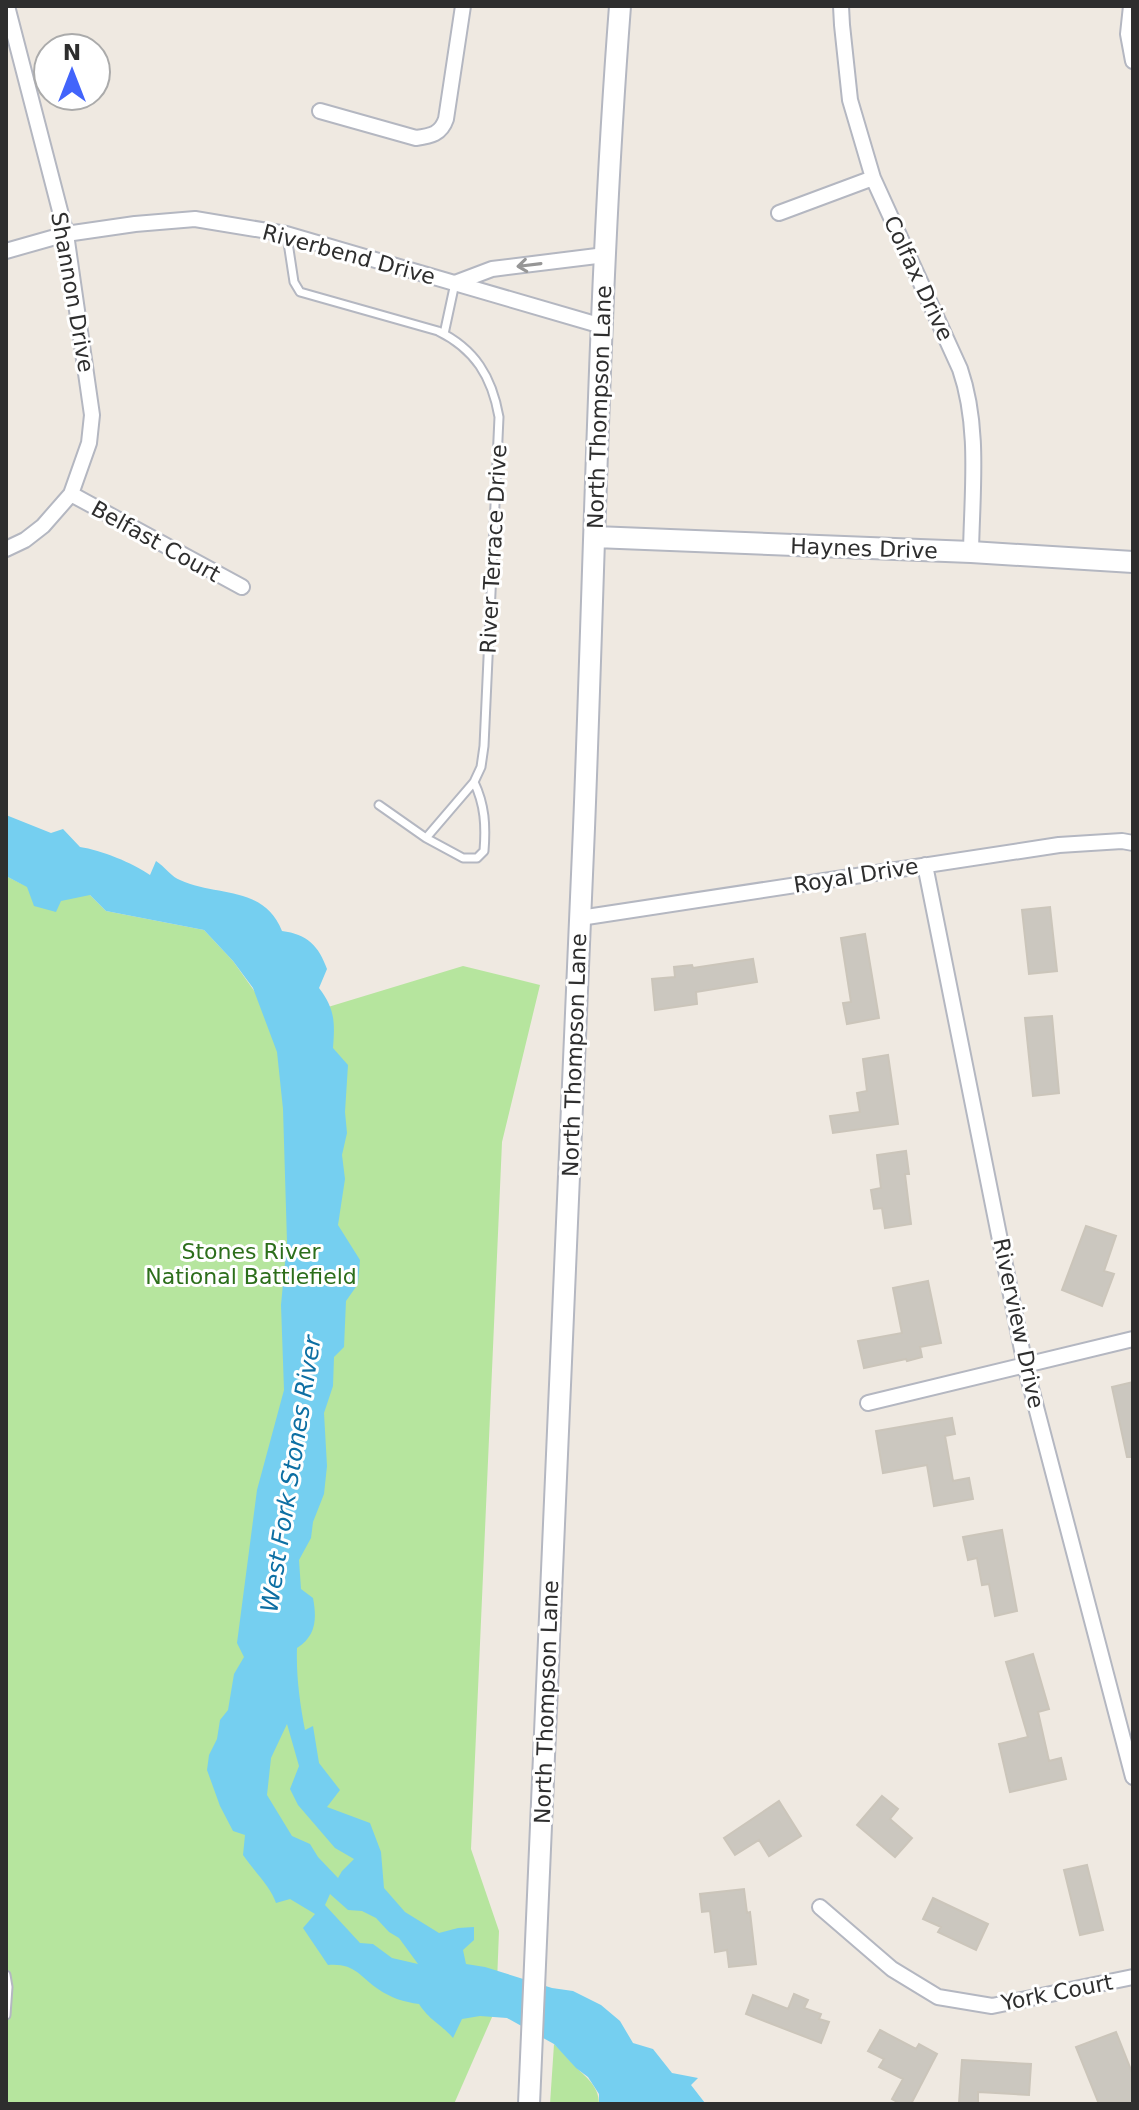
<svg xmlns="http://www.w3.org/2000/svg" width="1139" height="2110" font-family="'DejaVu Sans',sans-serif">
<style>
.green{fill:#b6e59e}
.water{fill:#75cff0;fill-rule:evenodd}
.building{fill:#cbc7bf;stroke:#cbc5ba;stroke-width:2}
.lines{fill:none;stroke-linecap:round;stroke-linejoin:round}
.lane-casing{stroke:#b4b7c1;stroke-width:11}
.street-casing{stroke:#b4b7c1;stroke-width:18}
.secondary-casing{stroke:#b4b7c1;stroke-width:24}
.lane{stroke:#fff;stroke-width:7}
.street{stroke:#fff;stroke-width:14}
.secondary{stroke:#fff;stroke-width:20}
.oneway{stroke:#969696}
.labels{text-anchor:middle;stroke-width:6;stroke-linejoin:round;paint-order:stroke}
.street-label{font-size:22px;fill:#2e2e2e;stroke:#fff}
.park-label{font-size:22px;fill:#2c6e1b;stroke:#fff}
.water-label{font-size:24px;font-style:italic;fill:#0d6fa3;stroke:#fff}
</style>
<rect width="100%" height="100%" fill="#efe9e1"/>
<!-- green -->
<path class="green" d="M 6,876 L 22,884 L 90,895 L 106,911 L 204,930 L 233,961 L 255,992 L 282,1021 L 463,966 L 540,985 L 502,1142 L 471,1849 L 499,1931 L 496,2008 L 454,2104 L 6,2104 Z
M 554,2044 C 561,2051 567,2057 573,2064 C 585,2077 599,2085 599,2104 L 550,2104 Z"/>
<!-- water -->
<path class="water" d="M 6,815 L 51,833 L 63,829 L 80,847 C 101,850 133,863 150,875 L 156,861 C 164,866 173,878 180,880 C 217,897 264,885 282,931 C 307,934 319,946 327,969 L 319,988 C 335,1009 335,1022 333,1048 L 348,1065 L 345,1112 L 347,1133 L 342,1155 L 345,1179 L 338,1225 L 360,1260 L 358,1284 L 346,1301 L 344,1347 L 334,1357 L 333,1386 L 324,1413 L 327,1466 L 324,1494 L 313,1522 L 311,1538 L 299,1560 L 301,1589 L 313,1598 C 317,1619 316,1636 297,1648 C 296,1676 300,1704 305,1730 L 313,1726 L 319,1763 L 340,1790 L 327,1807 L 370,1823 L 381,1852 L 384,1888 L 405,1912 L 439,1933 L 458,1928 L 474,1927 L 474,1940 L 463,1950 L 466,1964 L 485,1967 L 552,1988 L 573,1991 L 601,2005 L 620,2021 L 633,2043 L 653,2049 L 672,2073 L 698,2078 L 691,2085 L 705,2103 L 715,2104 L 599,2104 L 599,2094 L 588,2077 L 576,2068 L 554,2044 L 507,2018 L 480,2016 L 462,2019 L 453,2038 C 440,2023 431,2022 419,2004 C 404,2002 391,1998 378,1989 C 359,1976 355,1963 328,1965 L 303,1928 L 315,1914 L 290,1899 L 276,1903 C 271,1887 253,1870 243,1855 L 245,1835 L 233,1831 L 220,1806 L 207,1770 L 209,1755 L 217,1739 L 220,1720 L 228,1710 L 234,1674 L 244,1657 L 237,1643 L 257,1490 L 284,1390 L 281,1305 L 287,1242 L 283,1109 L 277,1052 L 253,988 L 233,961 L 204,930 L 106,911 L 90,895 L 61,901 L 56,912 L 34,906 L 27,887 L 6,876 ZM 287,1724 L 299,1766 L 290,1789 L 298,1805 L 335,1848 L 354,1859 L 342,1871 L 338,1878 L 318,1857 L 310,1844 L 292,1836 L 267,1795 L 271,1758 ZM 330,1894 L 348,1910 L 362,1911 L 376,1918 L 389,1932 L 399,1938 L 418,1964 L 392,1958 L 373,1944 L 360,1943 L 325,1905 Z"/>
<!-- building -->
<path class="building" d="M 1050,907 L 1057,971 L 1029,974 L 1022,910 Z
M 865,934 L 879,1018 L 847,1024 L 843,1003 L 851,1002 L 841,938 Z
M 753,959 L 757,982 L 696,992 L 697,1004 L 655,1010 L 652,979 L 675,977 L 674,967 L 692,965 L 693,968 Z
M 1052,1016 L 1059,1093 L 1033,1096 L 1025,1018 Z
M 888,1055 L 898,1124 L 833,1133 L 830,1116 L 860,1112 L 857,1093 L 867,1091 L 863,1059 Z
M 906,1151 L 909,1174 L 905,1174 L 911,1224 L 885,1228 L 882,1208 L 874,1209 L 871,1190 L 881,1188 L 877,1155 Z
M 1086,1226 L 1116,1236 L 1104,1271 L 1114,1274 L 1102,1306 L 1062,1290 Z
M 928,1281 L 941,1343 L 920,1347 L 922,1357 L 907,1361 L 906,1359 L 864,1368 L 858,1341 L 902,1333 L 893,1288 Z
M 1133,1382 L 1133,1457 L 1127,1457 L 1112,1387 Z
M 952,1418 L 955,1434 L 945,1436 L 953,1481 L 969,1478 L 973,1499 L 934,1506 L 927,1465 L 883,1473 L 876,1431 Z
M 1002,1530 L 1017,1611 L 995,1616 L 989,1584 L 982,1585 L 977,1558 L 968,1560 L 963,1537 Z
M 1033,1654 L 1049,1709 L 1038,1712 L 1049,1761 L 1061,1758 L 1066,1779 L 1010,1792 L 999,1744 L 1028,1737 L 1006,1662 Z
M 882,1796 L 898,1809 L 890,1819 L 912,1838 L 895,1857 L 857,1825 Z
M 779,1801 L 801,1836 L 769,1856 L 759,1840 L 735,1855 L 724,1838 Z
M 1087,1865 L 1103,1930 L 1080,1935 L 1064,1870 Z
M 744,1889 L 747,1913 L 750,1912 L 756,1964 L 729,1967 L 727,1950 L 715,1952 L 710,1911 L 702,1912 L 700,1894 Z
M 933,1898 L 988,1924 L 976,1950 L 938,1932 L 941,1927 L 923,1919 Z
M 794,1994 L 808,2000 L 804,2008 L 821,2014 L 819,2019 L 829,2022 L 821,2043 L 746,2014 L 753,1995 L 788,2009 Z
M 880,2030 L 916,2049 L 919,2044 L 937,2054 L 911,2104 L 901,2104 L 892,2099 L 903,2079 L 879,2067 L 884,2059 L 868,2051 Z
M 1116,2032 L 1133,2075 L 1133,2104 L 1099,2104 L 1076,2047 Z
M 962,2060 L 1031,2064 L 1029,2095 L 978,2092 L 978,2104 L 959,2103 Z"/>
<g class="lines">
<!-- lane casing -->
<g class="lane-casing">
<path id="lane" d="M 287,236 L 294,282 L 300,292 L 438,331 C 475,349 492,377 499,417 L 484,746 L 481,767 L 474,782 L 426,838 L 379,805
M 444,334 L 455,283
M 426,838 L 463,858 L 477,858 L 484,851 C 486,826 485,805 474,782
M 6,1975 L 8,1987 L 6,2015"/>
</g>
<!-- street casing -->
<g class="street-casing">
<path id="street" d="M 841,6 L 842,25 L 850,100 L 873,178 L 960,369 C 980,427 972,491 971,552
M 1131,6 L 1128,34 L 1133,61
M 320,111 L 416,138 C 431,136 441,134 446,119 L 463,6
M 779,213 L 873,178
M 6,251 L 66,234 L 135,224 L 195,219 L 286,234 L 602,326
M 455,283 L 492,269 L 605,255
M 71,494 L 242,587
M 6,549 L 25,540 L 43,526 L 71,494 L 89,443 L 92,415 L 66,234 L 7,6
M 925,865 L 1025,1365 L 1133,1777
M 580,918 L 1059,845 L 1122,841 L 1133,843
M 868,1403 L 1133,1339
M 820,1907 L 892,1969 L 938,1997 L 992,2006 L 1133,1977"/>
</g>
<!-- secondary casing -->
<g class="secondary-casing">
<path id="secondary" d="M 595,537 L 971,552 L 1133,562
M 529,2104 C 548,1679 567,1254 584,828 C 595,554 599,279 620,6"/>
</g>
<!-- lane -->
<use href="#lane" class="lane"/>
<!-- street -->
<use href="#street" class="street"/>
<!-- secondary -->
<use href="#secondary" class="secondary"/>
</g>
<!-- one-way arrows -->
<defs><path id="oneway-shaft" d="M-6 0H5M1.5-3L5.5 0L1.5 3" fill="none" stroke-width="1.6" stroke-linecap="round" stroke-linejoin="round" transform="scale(2)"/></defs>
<use class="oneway" href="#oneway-shaft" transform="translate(529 265) rotate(173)"/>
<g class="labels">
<!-- street labels -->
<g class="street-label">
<text transform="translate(349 254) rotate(15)" y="8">Riverbend Drive</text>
<text transform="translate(919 278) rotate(65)" y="8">Colfax Drive</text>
<text transform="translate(73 292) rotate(80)" y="8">Shannon Drive</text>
<text transform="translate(599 407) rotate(-88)" y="8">North Thompson Lane</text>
<text transform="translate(156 541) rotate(29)" y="8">Belfast Court</text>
<text transform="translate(864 548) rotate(2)" y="8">Haynes Drive</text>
<text transform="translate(493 549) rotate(-87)" y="8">River Terrace Drive</text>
<text transform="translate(856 875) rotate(-9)" y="8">Royal Drive</text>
<text transform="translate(574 1055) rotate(-88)" y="8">North Thompson Lane</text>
<text transform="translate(1019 1323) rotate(78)" y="8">Riverview Drive</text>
<text transform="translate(546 1702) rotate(-88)" y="8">North Thompson Lane</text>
<text transform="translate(1057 1992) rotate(-11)" y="8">York Court</text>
</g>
<!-- park labels -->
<g class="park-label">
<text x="251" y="1259">Stones River<tspan x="251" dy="25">National Battlefield</tspan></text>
</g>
<!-- water labels -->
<g class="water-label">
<text transform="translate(291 1474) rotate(-81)" y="8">West Fork Stones River</text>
</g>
</g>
<!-- border -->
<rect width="1139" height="2110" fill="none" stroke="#2e2e2e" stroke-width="16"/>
<!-- north arrow -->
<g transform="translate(72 72)"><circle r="38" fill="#ffffff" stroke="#ababab" stroke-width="2"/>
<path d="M0-6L14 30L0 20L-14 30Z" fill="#4264fb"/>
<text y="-12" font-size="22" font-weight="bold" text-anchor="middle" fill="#2e2e2e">N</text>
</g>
</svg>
